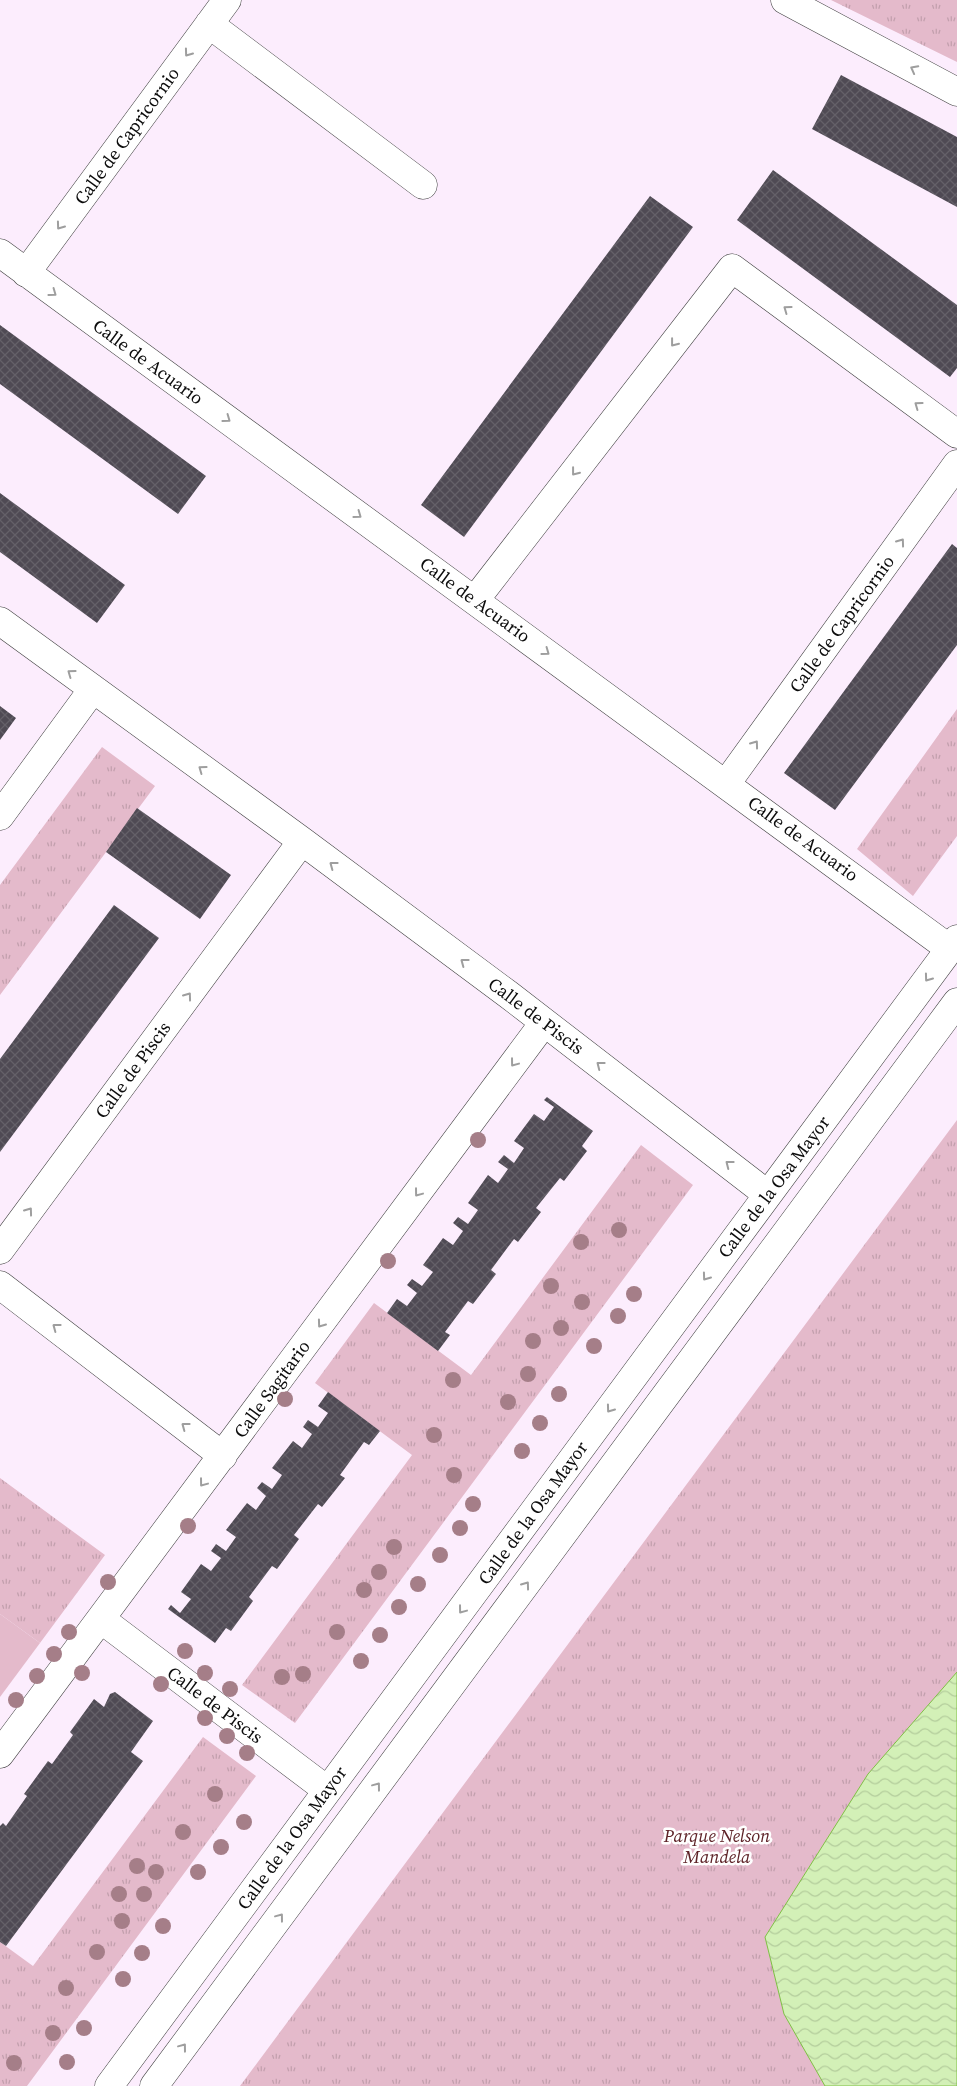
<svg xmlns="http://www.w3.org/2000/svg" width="957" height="2086" font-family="'Source Serif 4',serif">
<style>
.grass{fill:#e4bacb}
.park{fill:url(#park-tufts)}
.water{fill:url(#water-waves);stroke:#7fc045}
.building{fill:url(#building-cross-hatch)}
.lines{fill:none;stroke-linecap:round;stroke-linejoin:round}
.minor-casing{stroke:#3f3f3f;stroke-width:29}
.tertiary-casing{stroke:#3f3f3f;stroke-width:29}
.minor{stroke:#fff;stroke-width:28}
.tertiary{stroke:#fff;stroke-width:28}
.tree{fill:#a57e88}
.oneway{stroke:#9e9e9e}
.labels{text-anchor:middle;stroke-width:5;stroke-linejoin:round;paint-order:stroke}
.street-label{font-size:18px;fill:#0c0c0c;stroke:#fff}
.park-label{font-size:18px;font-style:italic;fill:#5e2328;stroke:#fff}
</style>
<defs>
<pattern id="park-tufts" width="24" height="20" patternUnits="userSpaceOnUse" patternTransform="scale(1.25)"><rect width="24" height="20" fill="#e4bacb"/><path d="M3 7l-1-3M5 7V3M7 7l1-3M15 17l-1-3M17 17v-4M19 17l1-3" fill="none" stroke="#c29fad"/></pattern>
<pattern id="water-waves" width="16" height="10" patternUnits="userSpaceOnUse" patternTransform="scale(1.25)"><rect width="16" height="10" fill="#d3f0b7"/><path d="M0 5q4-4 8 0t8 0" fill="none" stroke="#b4cd9c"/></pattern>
<pattern id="building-cross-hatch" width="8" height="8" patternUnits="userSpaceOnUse" patternTransform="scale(1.25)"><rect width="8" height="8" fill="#4f4a54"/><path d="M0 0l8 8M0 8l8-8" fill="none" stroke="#646068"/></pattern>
</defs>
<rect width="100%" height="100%" fill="#fcedfd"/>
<!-- grass -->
<path class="grass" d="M 0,1614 L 40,1643 L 0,1697 Z"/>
<!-- park -->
<path class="park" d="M 831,0 L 957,0 L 957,62 Z
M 957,709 L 957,836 L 913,896 L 857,849 Z
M 102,747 L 155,786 L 0,995 L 0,885 Z
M 957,1120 L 957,2086 L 240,2086 Z
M 641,1145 L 693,1185 L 295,1723 L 242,1685 L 412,1455 L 315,1383 L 374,1303 L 471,1375 Z
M 0,1478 L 105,1555 L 40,1643 L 0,1614 Z
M 203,1737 L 256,1776 L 27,2086 L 0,2086 L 0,1942 L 33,1966 Z"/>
<!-- water -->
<path class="water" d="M 957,1672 L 957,2086 L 825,2086 L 784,2014 L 765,1937 L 868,1774 Z"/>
<!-- building -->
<path class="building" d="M 841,75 L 957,137 L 957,207 L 812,129 Z
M 773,170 L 957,305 L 957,368 L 950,377 L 737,220 Z
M 650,196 L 693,227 L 464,537 L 421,505 Z
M 0,325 L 206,476 L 178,514 L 0,384 Z
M 0,493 L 125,585 L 97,623 L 0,552 Z
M 952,544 L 957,548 L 957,645 L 835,810 L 784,773 Z
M 0,706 L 16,718 L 0,740 Z
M 137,808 L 231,875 L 200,919 L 106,852 Z
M 114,905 L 159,938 L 0,1152 L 0,1059 Z
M 547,1097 L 593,1131 L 582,1146 L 587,1151 L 564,1181 L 560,1178 L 536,1208 L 541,1212 L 518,1242 L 514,1239 L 502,1255 L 491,1270 L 496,1274 L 473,1304 L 468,1301 L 445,1332 L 450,1335 L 438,1351 L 387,1313 L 397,1299 L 407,1306 L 417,1293 L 407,1285 L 412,1279 L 422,1286 L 433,1272 L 423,1265 L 443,1238 L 453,1245 L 463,1231 L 453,1223 L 458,1217 L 468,1224 L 478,1210 L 468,1203 L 488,1175 L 498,1183 L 508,1169 L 498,1162 L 504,1155 L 514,1163 L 524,1148 L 514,1141 L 534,1114 L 544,1121 L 554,1107 L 544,1100 Z
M 328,1392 L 380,1431 L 369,1445 L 364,1442 L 340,1475 L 345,1478 L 322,1507 L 318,1504 L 294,1535 L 299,1539 L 277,1569 L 272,1566 L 249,1597 L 253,1601 L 231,1631 L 226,1628 L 215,1643 L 168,1609 L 171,1605 L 180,1613 L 191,1599 L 181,1592 L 201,1564 L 211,1571 L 221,1558 L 211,1551 L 214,1547 L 216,1544 L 226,1551 L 236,1537 L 226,1530 L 247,1503 L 256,1510 L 266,1496 L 257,1488 L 262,1482 L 272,1489 L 282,1475 L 272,1468 L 293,1441 L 302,1448 L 312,1434 L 303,1427 L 308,1420 L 318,1427 L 328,1413 L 318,1406 Z
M 115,1692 L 153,1721 L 131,1752 L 143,1761 L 6,1946 L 0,1942 L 0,1826 L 3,1823 L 6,1826 L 27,1796 L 24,1794 L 48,1761 L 52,1764 L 73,1735 L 70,1732 L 94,1699 L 104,1707 L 110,1694 Z"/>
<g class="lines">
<!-- minor casing -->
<g class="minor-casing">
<path id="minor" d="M 785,0 L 957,92
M 209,24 L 423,185
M 0,253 L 950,949
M 26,273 L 227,0
M 475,600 L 732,268 L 957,434
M 0,621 L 302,841 L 509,995 L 767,1194
M 726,784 L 957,464
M 0,816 L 93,689
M 0,1250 L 302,841
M 0,1285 L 223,1456
M 102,1620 L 327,1790
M 0,1754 L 543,1024"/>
</g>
<!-- tertiary casing -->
<g class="tertiary-casing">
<path id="tertiary" d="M 109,2086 L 957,939
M 154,2086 L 957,1002"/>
</g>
<!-- minor -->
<use href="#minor" class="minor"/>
<!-- tertiary -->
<use href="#tertiary" class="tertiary"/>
</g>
<!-- trees -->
<g class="tree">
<circle cx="478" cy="1140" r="8"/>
<circle cx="619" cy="1230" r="8"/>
<circle cx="581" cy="1242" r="8"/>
<circle cx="388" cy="1261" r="8"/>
<circle cx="551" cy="1286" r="8"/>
<circle cx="634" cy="1294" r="8"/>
<circle cx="582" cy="1302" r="8"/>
<circle cx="618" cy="1316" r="8"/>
<circle cx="561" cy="1328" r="8"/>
<circle cx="533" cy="1341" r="8"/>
<circle cx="594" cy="1346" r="8"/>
<circle cx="528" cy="1374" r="8"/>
<circle cx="453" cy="1380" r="8"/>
<circle cx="559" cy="1394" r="8"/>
<circle cx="285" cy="1399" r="8"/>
<circle cx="508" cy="1402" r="8"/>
<circle cx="540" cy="1423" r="8"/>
<circle cx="434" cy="1435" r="8"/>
<circle cx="522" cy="1451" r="8"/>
<circle cx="454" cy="1475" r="8"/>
<circle cx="473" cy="1504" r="8"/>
<circle cx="188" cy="1526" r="8"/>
<circle cx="460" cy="1528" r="8"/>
<circle cx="394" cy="1547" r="8"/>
<circle cx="440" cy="1555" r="8"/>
<circle cx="379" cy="1572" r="8"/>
<circle cx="108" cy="1582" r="8"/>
<circle cx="418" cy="1584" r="8"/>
<circle cx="364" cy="1590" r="8"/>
<circle cx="399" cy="1607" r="8"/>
<circle cx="69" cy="1632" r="8"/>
<circle cx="337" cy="1632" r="8"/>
<circle cx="380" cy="1635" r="8"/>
<circle cx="185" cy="1651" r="8"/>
<circle cx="54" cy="1654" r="8"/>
<circle cx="361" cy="1661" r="8"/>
<circle cx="82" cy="1673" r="8"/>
<circle cx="205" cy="1673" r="8"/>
<circle cx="303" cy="1674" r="8"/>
<circle cx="37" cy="1676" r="8"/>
<circle cx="282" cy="1677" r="8"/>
<circle cx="161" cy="1684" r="8"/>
<circle cx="230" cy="1689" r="8"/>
<circle cx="16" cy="1700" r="8"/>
<circle cx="205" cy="1718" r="8"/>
<circle cx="227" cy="1736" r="8"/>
<circle cx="247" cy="1753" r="8"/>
<circle cx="215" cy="1794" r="8"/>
<circle cx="244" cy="1822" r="8"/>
<circle cx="183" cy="1832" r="8"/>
<circle cx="221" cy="1847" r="8"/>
<circle cx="137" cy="1866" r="8"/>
<circle cx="156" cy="1872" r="8"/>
<circle cx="198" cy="1872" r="8"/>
<circle cx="119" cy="1894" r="8"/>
<circle cx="144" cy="1894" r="8"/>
<circle cx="122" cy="1921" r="8"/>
<circle cx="163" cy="1926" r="8"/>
<circle cx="97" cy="1952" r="8"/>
<circle cx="142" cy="1953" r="8"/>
<circle cx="123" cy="1979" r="8"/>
<circle cx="66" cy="1988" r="8"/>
<circle cx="84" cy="2028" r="8"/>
<circle cx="53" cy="2033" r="8"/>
<circle cx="67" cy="2062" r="8"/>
<circle cx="14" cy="2063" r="8"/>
</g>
<!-- one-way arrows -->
<defs><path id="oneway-chevron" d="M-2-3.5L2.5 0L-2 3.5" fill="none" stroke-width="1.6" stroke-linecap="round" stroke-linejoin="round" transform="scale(1.25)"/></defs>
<g class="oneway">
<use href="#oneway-chevron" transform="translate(188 53) rotate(126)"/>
<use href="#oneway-chevron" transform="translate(914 69) rotate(-152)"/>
<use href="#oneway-chevron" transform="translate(60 226) rotate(126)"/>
<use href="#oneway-chevron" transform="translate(53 293) rotate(36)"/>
<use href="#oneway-chevron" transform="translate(787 309) rotate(-144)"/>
<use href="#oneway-chevron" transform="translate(674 343) rotate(128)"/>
<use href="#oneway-chevron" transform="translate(918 405) rotate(-144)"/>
<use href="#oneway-chevron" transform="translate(227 419) rotate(36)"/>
<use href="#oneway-chevron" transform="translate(575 472) rotate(128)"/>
<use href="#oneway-chevron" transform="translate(358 515) rotate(36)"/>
<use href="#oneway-chevron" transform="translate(901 542) rotate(-54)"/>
<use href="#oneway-chevron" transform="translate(546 652) rotate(36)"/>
<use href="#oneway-chevron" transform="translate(71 673) rotate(-144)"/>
<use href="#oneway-chevron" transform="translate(755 744) rotate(-54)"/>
<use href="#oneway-chevron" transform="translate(202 769) rotate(-144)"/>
<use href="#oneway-chevron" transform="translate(333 865) rotate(-143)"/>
<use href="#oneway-chevron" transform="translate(464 962) rotate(-143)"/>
<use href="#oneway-chevron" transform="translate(928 978) rotate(126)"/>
<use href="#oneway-chevron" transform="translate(188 996) rotate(-54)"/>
<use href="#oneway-chevron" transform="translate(514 1063) rotate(127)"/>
<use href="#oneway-chevron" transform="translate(600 1065) rotate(-142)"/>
<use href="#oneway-chevron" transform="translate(729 1164) rotate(-142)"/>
<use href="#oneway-chevron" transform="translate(418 1193) rotate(127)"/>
<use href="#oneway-chevron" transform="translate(29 1211) rotate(-54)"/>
<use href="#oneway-chevron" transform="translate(706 1277) rotate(126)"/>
<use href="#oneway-chevron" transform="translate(321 1324) rotate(126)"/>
<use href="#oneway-chevron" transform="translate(56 1327) rotate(-143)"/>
<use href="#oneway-chevron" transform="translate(610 1409) rotate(126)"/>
<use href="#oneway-chevron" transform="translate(185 1426) rotate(-143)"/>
<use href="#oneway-chevron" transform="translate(203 1483) rotate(127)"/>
<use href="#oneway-chevron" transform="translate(526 1585) rotate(-54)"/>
<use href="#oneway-chevron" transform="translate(462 1610) rotate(127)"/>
<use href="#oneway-chevron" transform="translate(377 1786) rotate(-53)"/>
<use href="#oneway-chevron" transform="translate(280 1917) rotate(-53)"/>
<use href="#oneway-chevron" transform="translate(183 2047) rotate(-53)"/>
</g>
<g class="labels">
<!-- street labels -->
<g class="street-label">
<text transform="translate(127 136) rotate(-54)" y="6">Calle de Capricornio</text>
<text transform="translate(148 362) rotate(36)" y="6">Calle de Acuario</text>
<text transform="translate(475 600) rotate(36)" y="6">Calle de Acuario</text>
<text transform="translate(842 624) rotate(-54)" y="6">Calle de Capricornio</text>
<text transform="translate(803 839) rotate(36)" y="6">Calle de Acuario</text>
<text transform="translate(536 1016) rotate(37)" y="6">Calle de Piscis</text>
<text transform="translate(133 1070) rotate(-54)" y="6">Calle de Piscis</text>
<text transform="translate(774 1187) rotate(-53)" y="6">Calle de la Osa Mayor</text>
<text transform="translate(272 1389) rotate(-54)" y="6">Calle Sagitario</text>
<text transform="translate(533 1513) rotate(-54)" y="6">Calle de la Osa Mayor</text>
<text transform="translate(215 1705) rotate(37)" y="6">Calle de Piscis</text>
<text transform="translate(292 1838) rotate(-54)" y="6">Calle de la Osa Mayor</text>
</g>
<!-- park labels -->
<g class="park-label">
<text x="717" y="1842">Parque Nelson<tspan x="717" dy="21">Mandela</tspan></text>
</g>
</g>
</svg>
